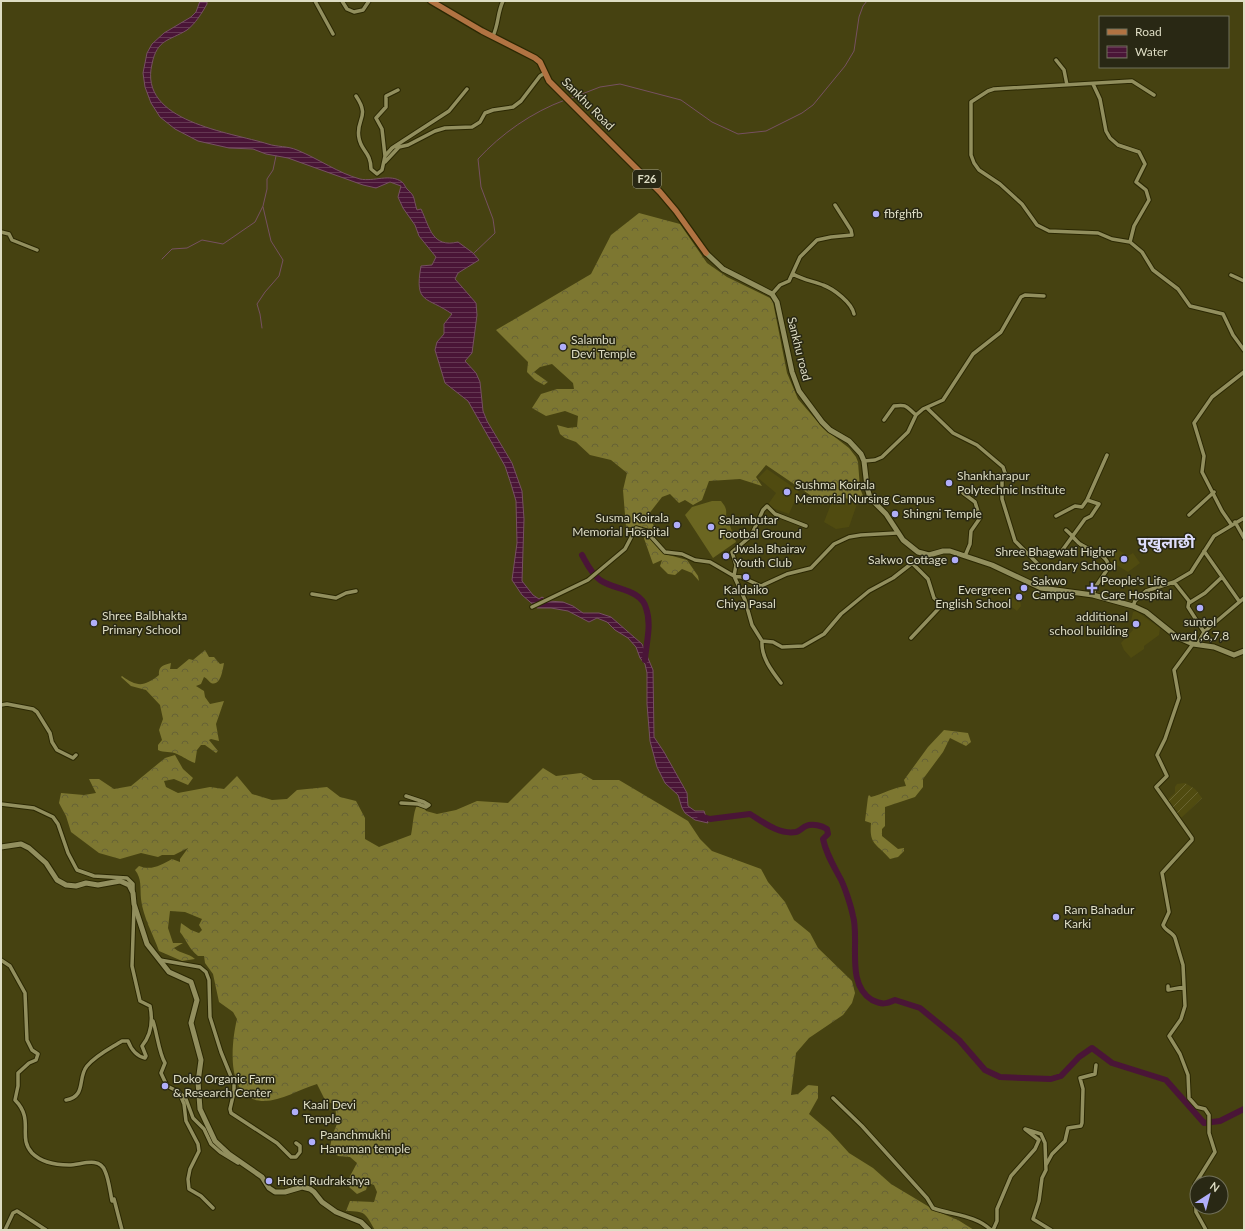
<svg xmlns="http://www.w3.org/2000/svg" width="1245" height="1231" font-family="Lato,'Noto Sans Devanagari',sans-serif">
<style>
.built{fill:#504b10}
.industrial{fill:url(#industrial-furrows)}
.forest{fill:url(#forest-crowns)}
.pitch{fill:#6b6621}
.water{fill:url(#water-rules);stroke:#765161}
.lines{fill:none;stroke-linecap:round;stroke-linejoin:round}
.stream{stroke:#765161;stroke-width:1}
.river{stroke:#4a1537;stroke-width:6}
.street-casing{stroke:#2b2803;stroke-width:5.5}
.secondary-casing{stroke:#2b2803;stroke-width:7}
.primary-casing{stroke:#2b2803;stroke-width:8}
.street{stroke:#928f5e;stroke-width:3.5}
.secondary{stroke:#928f5e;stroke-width:5}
.primary{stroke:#b17342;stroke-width:5.5}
.poi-dot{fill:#b0aefa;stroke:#292814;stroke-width:1.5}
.labels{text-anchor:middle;stroke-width:3;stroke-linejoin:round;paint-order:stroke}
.shield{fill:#292814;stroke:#a8a78f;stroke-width:1}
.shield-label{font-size:11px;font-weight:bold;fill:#deddc4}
.street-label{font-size:12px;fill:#deddc4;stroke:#292814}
.poi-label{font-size:12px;fill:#deddc4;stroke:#292814;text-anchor:start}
.district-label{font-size:16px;font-weight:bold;fill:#dedefc;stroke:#292814}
</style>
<defs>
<pattern id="industrial-furrows" width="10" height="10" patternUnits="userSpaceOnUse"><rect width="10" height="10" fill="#504b10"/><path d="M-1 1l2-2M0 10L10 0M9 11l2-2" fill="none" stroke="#696431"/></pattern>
<pattern id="forest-crowns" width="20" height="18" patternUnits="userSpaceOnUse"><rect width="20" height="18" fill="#7d7731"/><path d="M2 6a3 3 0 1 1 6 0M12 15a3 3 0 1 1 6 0" fill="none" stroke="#666235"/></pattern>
<pattern id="water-rules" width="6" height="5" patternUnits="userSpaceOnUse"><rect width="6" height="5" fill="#4a1537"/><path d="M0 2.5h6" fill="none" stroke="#643752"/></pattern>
</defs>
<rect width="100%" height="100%" fill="#464211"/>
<!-- built -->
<path class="built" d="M 767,469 L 799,491 L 789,514 L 767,506 L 776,493 L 758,478 Z
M 842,500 L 857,504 L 849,527 L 836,529 L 824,522 L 831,504 Z
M 1117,549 L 1128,556 L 1133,553 L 1140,563 L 1128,572 L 1110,561 Z
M 1024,583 L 1030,588 L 1020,600 L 1021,606 L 1017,611 L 1008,604 L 1005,606 L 1003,605 L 1008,596 L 1012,598 L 1015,597 Z
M 1136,611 L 1160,628 L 1159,635 L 1144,646 L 1144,649 L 1131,658 L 1124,650 L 1121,643 L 1133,630 L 1131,621 L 1133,612 Z"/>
<!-- industrial -->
<path class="industrial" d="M 1185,783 L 1195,789 L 1202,798 L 1181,818 L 1167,800 L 1175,793 L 1175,787 L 1177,784 Z"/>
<!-- forest -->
<path class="forest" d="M 639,213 L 680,224 L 707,263 L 727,277 L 770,298 L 773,302 L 787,373 L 798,399 L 823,428 L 849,448 L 856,457 L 858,462 L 860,488 L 863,496 L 861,504 L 843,497 L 830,502 L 816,499 L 766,465 L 756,477 L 762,486 L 740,479 L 709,481 L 702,500 L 693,505 L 685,500 L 679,503 L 670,494 L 662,497 L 648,515 L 654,526 L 651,539 L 665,554 L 687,560 L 698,576 L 699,581 L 692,573 L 682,569 L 675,575 L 668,574 L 660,566 L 662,560 L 653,564 L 640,527 L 626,527 L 623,490 L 627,473 L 611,460 L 590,455 L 576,442 L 565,438 L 560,434 L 557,425 L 568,428 L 577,427 L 578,416 L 565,411 L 546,416 L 532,408 L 541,394 L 557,389 L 574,389 L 573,383 L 552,364 L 540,367 L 534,372 L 548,382 L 544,385 L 535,380 L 527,372 L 528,362 L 496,330 L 591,274 L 611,235 Z
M 205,650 L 209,657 L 214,657 L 220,664 L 224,663 C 223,668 221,687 211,683 C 209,682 207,678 204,677 L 201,684 L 196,686 L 204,691 L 205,697 L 210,704 L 224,701 L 216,724 L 219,741 L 211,739 L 209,740 L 218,751 L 216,753 L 205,745 L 201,745 L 197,750 L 195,763 C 187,760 184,757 177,754 C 171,751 164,753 158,750 L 158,745 L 162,740 L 159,730 L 163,719 L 160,705 L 146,690 L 131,686 L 121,677 L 122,676 C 137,687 144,687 159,675 C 158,667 163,665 171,663 L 170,669 L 177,669 L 189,659 L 193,660 Z
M 944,730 L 968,733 L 971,742 L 966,746 L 950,738 L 943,752 L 923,779 L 923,787 L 915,797 L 885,807 L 885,826 L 882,829 L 882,836 L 898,849 L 904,848 L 904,851 L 898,857 L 890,859 C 876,843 869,845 871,823 L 865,821 L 868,797 L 869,795 L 871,797 C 883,794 894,787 906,786 L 904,780 L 928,747 Z
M 175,755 L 183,769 L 193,778 L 188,785 L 174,779 L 164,781 L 166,787 L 178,793 L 210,787 L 224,789 L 237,776 L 252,794 L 272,800 L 287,799 L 297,790 L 327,787 L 340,797 L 356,801 L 365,818 L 365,839 L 379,847 L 411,835 C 413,826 413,813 417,805 L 425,809 L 426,811 L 437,814 L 456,810 L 477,801 L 508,803 L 543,768 L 556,776 L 581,773 L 593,780 L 619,780 L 688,821 L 700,839 L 712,851 L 761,869 L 768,882 L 785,902 L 794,920 L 810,933 L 818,948 L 852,981 L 855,993 L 852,1003 L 843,1015 L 809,1038 L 796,1053 L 791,1095 L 798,1094 L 808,1085 L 818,1086 L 818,1098 L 809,1114 L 830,1132 L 849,1153 L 873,1168 L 891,1184 L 936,1211 L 958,1220 L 974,1230 L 375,1230 C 365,1214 367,1211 346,1211 L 350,1201 L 374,1202 L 377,1192 L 374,1185 L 368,1183 L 366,1190 L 357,1194 L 349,1187 L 349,1178 L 357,1163 L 350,1157 L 338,1156 L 330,1148 L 332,1136 L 337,1124 L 335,1105 L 325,1100 L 317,1084 C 300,1089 281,1101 264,1101 C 225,1101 231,1044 237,1019 L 233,1012 L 219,1002 L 213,974 L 205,963 L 204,956 L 198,956 C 189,949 187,941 180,932 L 181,923 L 191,930 L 199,933 L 202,930 L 199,925 L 202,919 L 185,912 L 170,911 L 168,928 L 173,943 L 183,943 L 174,948 C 181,954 188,953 195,959 L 182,961 L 159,951 C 153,934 143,917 141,899 C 140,887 142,879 135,870 L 139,866 C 152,871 161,865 172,859 L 180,862 L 180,859 L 188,848 L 174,855 L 162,855 L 158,857 L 141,853 L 120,859 L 99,853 L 71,832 L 66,816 L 59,803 L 61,793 L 84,795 L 96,793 L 89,779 L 99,779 L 114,789 L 131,786 L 165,758 Z"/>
<!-- pitch -->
<path class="pitch" d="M 712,501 L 721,501 C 725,506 727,509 726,515 L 736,542 L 713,558 L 685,515 L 692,507 Z"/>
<!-- water -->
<path class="water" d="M 200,1 L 207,1 L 207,4 C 202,13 195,24 187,30 C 169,41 157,39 152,64 C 138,122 230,132 268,144 C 277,147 288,146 297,150 C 319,159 338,173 360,179 C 374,182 390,173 402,182 C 404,183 405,187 407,189 C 416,197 413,198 417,210 L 421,209 C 430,228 432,248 458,242 L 473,253 L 479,260 L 458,273 L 455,279 L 476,303 L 477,315 L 472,353 L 465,361 L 476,373 L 480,382 L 483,411 L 487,421 L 512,463 L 522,491 L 524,519 L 522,581 L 533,595 L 539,599 L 542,597 L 548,601 L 563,602 L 573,606 L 583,613 L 599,613 L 611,617 L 642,644 L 653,670 L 654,737 L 664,752 L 687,793 L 688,806 L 695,811 L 704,811 L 708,823 L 695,820 L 685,813 L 682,808 L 678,795 L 665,783 L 657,767 L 650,741 L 647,704 L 647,673 L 645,664 L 640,658 L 636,647 L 628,638 L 615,630 L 607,622 L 597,618 L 589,622 L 568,611 L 551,608 L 537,608 L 522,595 L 512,580 L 517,543 L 516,501 L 511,484 L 505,466 L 468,401 L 445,383 L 435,350 L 437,342 L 444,334 L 444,324 L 452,314 C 427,296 414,305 421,266 L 432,265 L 436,257 L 419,236 L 415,225 L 403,208 L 398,197 L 401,186 L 390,182 L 376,188 L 363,185 L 288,158 L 266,154 L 253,149 L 229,148 L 198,141 L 175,129 L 160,117 L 151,103 L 145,87 L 143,73 L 147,53 L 152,44 L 164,33 L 191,17 L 196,12 Z"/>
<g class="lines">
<!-- stream -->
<path class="stream" d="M 569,99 L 600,87 L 620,84 L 681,100 L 712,122 L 738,134 L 766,131 L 802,113 L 813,105 L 845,66 L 854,51 L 859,17 L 863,6 L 867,1
M 473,254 L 495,233 L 493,219 L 481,187 L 478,159 C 501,134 532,112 565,100
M 162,259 L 172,249 L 187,248 L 202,240 L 223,244 L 255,222 L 263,206 L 267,189 L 267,179 L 273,170 L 276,156
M 262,328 L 260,314 L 257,304 L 265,292 L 279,276 L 283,260 L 271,241 L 263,207"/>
<!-- river -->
<path class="river" d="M 582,555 C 587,564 591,573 600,580 C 614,590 641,589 646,608 C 652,625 646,643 645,660
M 700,816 L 710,819 L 750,814 C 763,822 779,835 796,832 C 800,831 803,827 806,826 C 813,823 822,826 827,829 L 828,834 L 823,839 C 826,853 832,863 839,876 C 844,884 851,906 853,916 C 860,940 845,984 872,1000 C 882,1005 886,1004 895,1000 L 920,1008 L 959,1040 L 985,1070 L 1000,1077 L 1051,1079 L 1061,1076 L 1079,1057 L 1092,1048 L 1112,1063 L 1166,1080 L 1204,1123 L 1220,1121 L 1244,1109"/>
<!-- street casing -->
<g class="street-casing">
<path id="street" d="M 315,1 L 333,34
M 342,1 L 347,9 L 354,12 L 363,10 L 369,1
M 493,36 C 499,23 497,14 503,1
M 1056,60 L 1064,70 L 1067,85
M 1093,84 L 1100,99 L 1106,131 L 1110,138 L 1118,145 L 1139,152 L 1145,164 L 1136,182 L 1146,190 L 1149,200 L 1134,226 L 1130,242
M 1154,95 L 1132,81 L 994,89 L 988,91 L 971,102 L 971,155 L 974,163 L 979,170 L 1000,184 L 1022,204 L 1037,225 L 1049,231 L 1098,233 L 1112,239 L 1130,242 L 1142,252 L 1153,270 L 1178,289 L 1190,306 L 1223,314 L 1233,335 L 1244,350
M 356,96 C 371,118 355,119 359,138 C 361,151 371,152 371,169 L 377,174 L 382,170 L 385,156 L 392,148 L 449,111 L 467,89
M 385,156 L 382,129 L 376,118 L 386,107 L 386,96 L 398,90
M 385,162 L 399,147 L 408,145 L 435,131 L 445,128 L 472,127 L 480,122 L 485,113 L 493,110 L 513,107 L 521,101 L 540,76 L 545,73
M 1,232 L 9,234 L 12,240 L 37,250
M 793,274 C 803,280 813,281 823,285 C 834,289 852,303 854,314
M 1231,275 L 1244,281
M 772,294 L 780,285 L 789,281 L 800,257 L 817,240 L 831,237 L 852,235 L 851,230 L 835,205
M 927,408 L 953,433 L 977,445 L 1003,467 L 1005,473 L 1002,482 L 1002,499 L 1015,541 L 1038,564
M 884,420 L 894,406 C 908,404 906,407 916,415
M 864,461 L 875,460 L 882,457 L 908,432 L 916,415 L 923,409 L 943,400 L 973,354 L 1001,332 L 1021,297 L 1025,295 L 1044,296
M 963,493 L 975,502 L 980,518 L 971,531 L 970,544 L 965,556
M 1087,500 L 1107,455
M 1189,515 L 1214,492
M 1056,516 L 1075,506 L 1082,507 L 1087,500 L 1099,504 L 1091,516 L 1085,519 L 1061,552
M 1235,522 L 1244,538
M 1231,524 L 1222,511 L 1202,472 L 1204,456 L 1194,423 L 1212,397 L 1244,372
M 806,526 L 775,514 L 767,506 L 763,510 L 751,536 L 732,552 L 736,565 L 734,576 L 745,600 L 752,625 L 762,641 L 773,642 L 782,647 L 803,646 L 824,634 L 841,614 L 869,591 L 893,578 L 911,564 L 922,560 L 923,555
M 1066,530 C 1071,534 1075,540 1080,544 C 1090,551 1107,553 1109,567 L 1096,586 L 1093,595
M 1204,551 L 1239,601
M 1174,582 L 1189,601 L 1188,607 L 1204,632
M 312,594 L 336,598 L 346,593 L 356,591
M 1189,603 L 1205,593 L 1222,577
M 1133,606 L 1135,601 L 1146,591 L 1174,582 L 1191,572 L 1214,536 L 1244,518
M 532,607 L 588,580 L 625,549 L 636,528 L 646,531 L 665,552 L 682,554 L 695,560 L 710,562 L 734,576 L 741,577 L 761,586 L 787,574 L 811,568 L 834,544 L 849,537 L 861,535 L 897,533
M 911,638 L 942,605 L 934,598 L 928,579 L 913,564
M 762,641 C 761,657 771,670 781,683
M 1193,644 L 1174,670 L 1179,698 L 1165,739 L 1157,755 L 1167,776 L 1156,787 L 1192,838 L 1192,840 L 1162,873 L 1169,912 L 1163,925 C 1165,931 1173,932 1175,938 L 1183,965 L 1185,1006 L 1181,1019 L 1169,1036 L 1180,1054 L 1188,1075 L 1189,1098 L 1197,1107 L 1205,1109 L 1209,1115 L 1209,1133 L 1215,1152 L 1195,1184 L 1196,1212 L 1206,1230
M 1197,645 L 1204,632 L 1244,598
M 1,705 L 7,704 L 33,709 L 37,712 L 50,733 L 52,742 L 57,750 L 73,758 L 76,755
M 401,803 L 418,804 L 426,807 L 429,805 L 424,802 L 406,796
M 1,804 L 34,808 L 53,817 L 58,824 L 68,853 L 77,870 L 94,876 L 127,878 L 133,884 L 133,892
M 1,960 L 10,966 L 25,993 L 27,1040 L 32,1050 L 38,1054 L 36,1060 L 29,1063 L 18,1073 L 18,1086 L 15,1100 C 35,1120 17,1137 32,1153 C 41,1162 56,1165 69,1165 C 81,1165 99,1156 105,1171 C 109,1180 110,1191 112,1201
M 160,960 L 200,967 L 206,972 L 209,980 L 210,1017 L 221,1052 L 234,1084 L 234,1092 L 230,1109 L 231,1113 L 277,1143 L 291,1157 L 296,1157 L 300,1152 L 300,1146 L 296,1143
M 1168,986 L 1168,990 L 1184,987
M 153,1021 C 157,1033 159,1053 165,1063 L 161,1073 L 167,1086 L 179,1092
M 833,1098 L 862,1126 L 927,1198 L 933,1208 C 952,1215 976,1215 991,1230
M 66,1100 C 87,1096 77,1078 87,1066 C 96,1055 111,1048 122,1041 L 128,1041 C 131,1049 136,1056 145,1058 L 146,1056 L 142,1046 C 152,1034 153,1021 150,1006 L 140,1001 L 132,966 L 134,907
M 1046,1165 L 1052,1154 L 1065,1141 L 1068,1128 L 1081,1126 L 1082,1123 L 1083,1089 L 1080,1078 L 1095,1074 L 1096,1065
M 114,1199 L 122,1230
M 213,1208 L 201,1196 L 189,1189 L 188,1179 L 190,1169 L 199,1151 L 198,1144 L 186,1121 L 184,1104 L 179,1092 L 186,1099 L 193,1118 L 204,1129 L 211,1144 L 220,1152 L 238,1163
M 5,1230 L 13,1213 L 17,1211 L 46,1230
M 993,1230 L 997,1221 L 997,1209 L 1011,1176 L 1035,1149 L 1039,1140 L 1025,1129 L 1041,1134 L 1045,1143 L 1046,1170 L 1042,1178 L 1039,1201 L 1033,1219 L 1051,1230"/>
</g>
<!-- secondary casing -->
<g class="secondary-casing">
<path id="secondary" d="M 706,253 L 723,269 L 772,294 L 777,302 L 792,372 L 799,391 L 822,422 L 830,430 L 849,441 L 861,454 L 864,461 L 867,487 L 870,498 L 886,514 L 903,540 L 918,552 L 929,555 L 943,551 L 950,551 L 992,565 L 1041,588 L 1093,595 L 1133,606 L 1146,612 L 1177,637 L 1193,644 L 1214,647 L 1234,655 L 1244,651
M 1,847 L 21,844 L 29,848 L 46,863 L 57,880 L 66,885 L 76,886 L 86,883 L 98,885 L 120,881 L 129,885 L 133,893 L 134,904 L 147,944 L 169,972 L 191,982 L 197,1000 L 191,1023 L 201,1060 L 198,1082 L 200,1109 L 215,1141 L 229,1154 L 262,1177 L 269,1188 L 275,1192 L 285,1192 L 302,1187 L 310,1189 L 314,1192 L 322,1202 L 336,1212 L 361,1222 L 369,1230"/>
</g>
<!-- primary casing -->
<g class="primary-casing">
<path id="primary" d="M 431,1 L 482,31 L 535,58 L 540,62 L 549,81 L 660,192 L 676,211 L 706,253"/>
</g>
<!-- street -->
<use href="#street" class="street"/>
<!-- secondary -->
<use href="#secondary" class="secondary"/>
<!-- primary -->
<use href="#primary" class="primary"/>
</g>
<!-- markers -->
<g class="poi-dot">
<circle cx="876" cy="214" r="4"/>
<circle cx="563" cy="347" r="4"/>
<circle cx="949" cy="483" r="4"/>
<circle cx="787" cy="492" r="4"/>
<circle cx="895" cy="514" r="4"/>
<circle cx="677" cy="525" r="4"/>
<circle cx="711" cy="527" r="4"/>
<circle cx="726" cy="556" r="4"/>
<circle cx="1124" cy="559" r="4"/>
<circle cx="955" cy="560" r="4"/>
<circle cx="746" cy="577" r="4"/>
<circle cx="1024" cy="588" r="4"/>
<path d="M1090 582h4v4h4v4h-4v4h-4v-4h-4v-4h4z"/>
<circle cx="1019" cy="597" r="4"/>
<circle cx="1200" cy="608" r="4"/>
<circle cx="94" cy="623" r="4"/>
<circle cx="1136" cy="624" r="4"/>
<circle cx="1056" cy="917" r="4"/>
<circle cx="165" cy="1086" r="4"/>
<circle cx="295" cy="1112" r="4"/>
<circle cx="312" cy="1142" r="4"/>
<circle cx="269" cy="1181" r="4"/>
</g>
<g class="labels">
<!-- shield labels -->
<rect class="shield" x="633" y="170" width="28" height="18" rx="3"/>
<g class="shield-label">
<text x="647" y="183">F26</text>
</g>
<!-- street labels -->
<g class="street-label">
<text transform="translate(588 104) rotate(45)" y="4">Sankhu Road</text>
<text transform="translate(799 349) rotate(76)" y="4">Sankhu road</text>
</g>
<!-- poi labels -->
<g class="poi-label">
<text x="884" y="218">fbfghfb</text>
<text x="571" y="344">Salambu<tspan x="571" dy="14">Devi Temple</tspan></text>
<text x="957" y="480">Shankharapur<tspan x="957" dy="14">Polytechnic Institute</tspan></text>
<text x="795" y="489">Sushma Koirala<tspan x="795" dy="14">Memorial Nursing Campus</tspan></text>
<text x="903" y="518">Shingni Temple</text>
<text x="669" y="522" text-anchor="end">Susma Koirala<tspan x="669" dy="14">Memorial Hospital</tspan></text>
<text x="719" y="524">Salambutar<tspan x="719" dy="14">Footbal Ground</tspan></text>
<text x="734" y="553">Jwala Bhairav<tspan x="734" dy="14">Youth Club</tspan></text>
<text x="1116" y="556" text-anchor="end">Shree Bhagwati Higher<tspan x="1116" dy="14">Secondary School</tspan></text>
<text x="947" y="564" text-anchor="end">Sakwo Cottage</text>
<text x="1032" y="585">Sakwo<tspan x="1032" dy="14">Campus</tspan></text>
<text x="1101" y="585">People's Life<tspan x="1101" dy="14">Care Hospital</tspan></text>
<text x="746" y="594" text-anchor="middle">Kaldaiko<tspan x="746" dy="14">Chiya Pasal</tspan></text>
<text x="1011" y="594" text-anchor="end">Evergreen<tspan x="1011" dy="14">English School</tspan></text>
<text x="102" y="620">Shree Balbhakta<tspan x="102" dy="14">Primary School</tspan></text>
<text x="1128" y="621" text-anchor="end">additional<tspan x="1128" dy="14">school building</tspan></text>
<text x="1200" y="626" text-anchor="middle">suntol<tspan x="1200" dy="14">ward ,6,7,8</tspan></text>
<text x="1064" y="914">Ram Bahadur<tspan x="1064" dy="14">Karki</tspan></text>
<text x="173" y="1083">Doko Organic Farm<tspan x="173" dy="14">&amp; Research Center</tspan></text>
<text x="303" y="1109">Kaali Devi<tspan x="303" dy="14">Temple</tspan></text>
<text x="320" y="1139">Paanchmukhi<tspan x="320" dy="14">Hanuman temple</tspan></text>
<text x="277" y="1185">Hotel Rudrakshya</text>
</g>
<!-- district labels -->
<g class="district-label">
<text x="1166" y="548">पुखुलाछी</text>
</g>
</g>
<!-- border -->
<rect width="1245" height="1231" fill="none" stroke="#deddc4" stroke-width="4"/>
<!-- legend -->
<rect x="1099" y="16" width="130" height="52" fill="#292814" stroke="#71705a"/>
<rect x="1107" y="29" width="20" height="6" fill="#b17342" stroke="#71705a"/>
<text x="1135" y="36" font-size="12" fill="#deddc4">Road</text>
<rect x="1107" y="46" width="20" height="12" fill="url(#water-rules)" stroke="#71705a"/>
<text x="1135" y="56" font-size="12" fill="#deddc4">Water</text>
<!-- north arrow -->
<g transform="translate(1209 1195) rotate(36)"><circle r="19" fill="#292814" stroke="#71705a"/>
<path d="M0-3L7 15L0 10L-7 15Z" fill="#b0aefa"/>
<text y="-6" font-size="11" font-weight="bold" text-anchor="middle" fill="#deddc4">N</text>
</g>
</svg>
